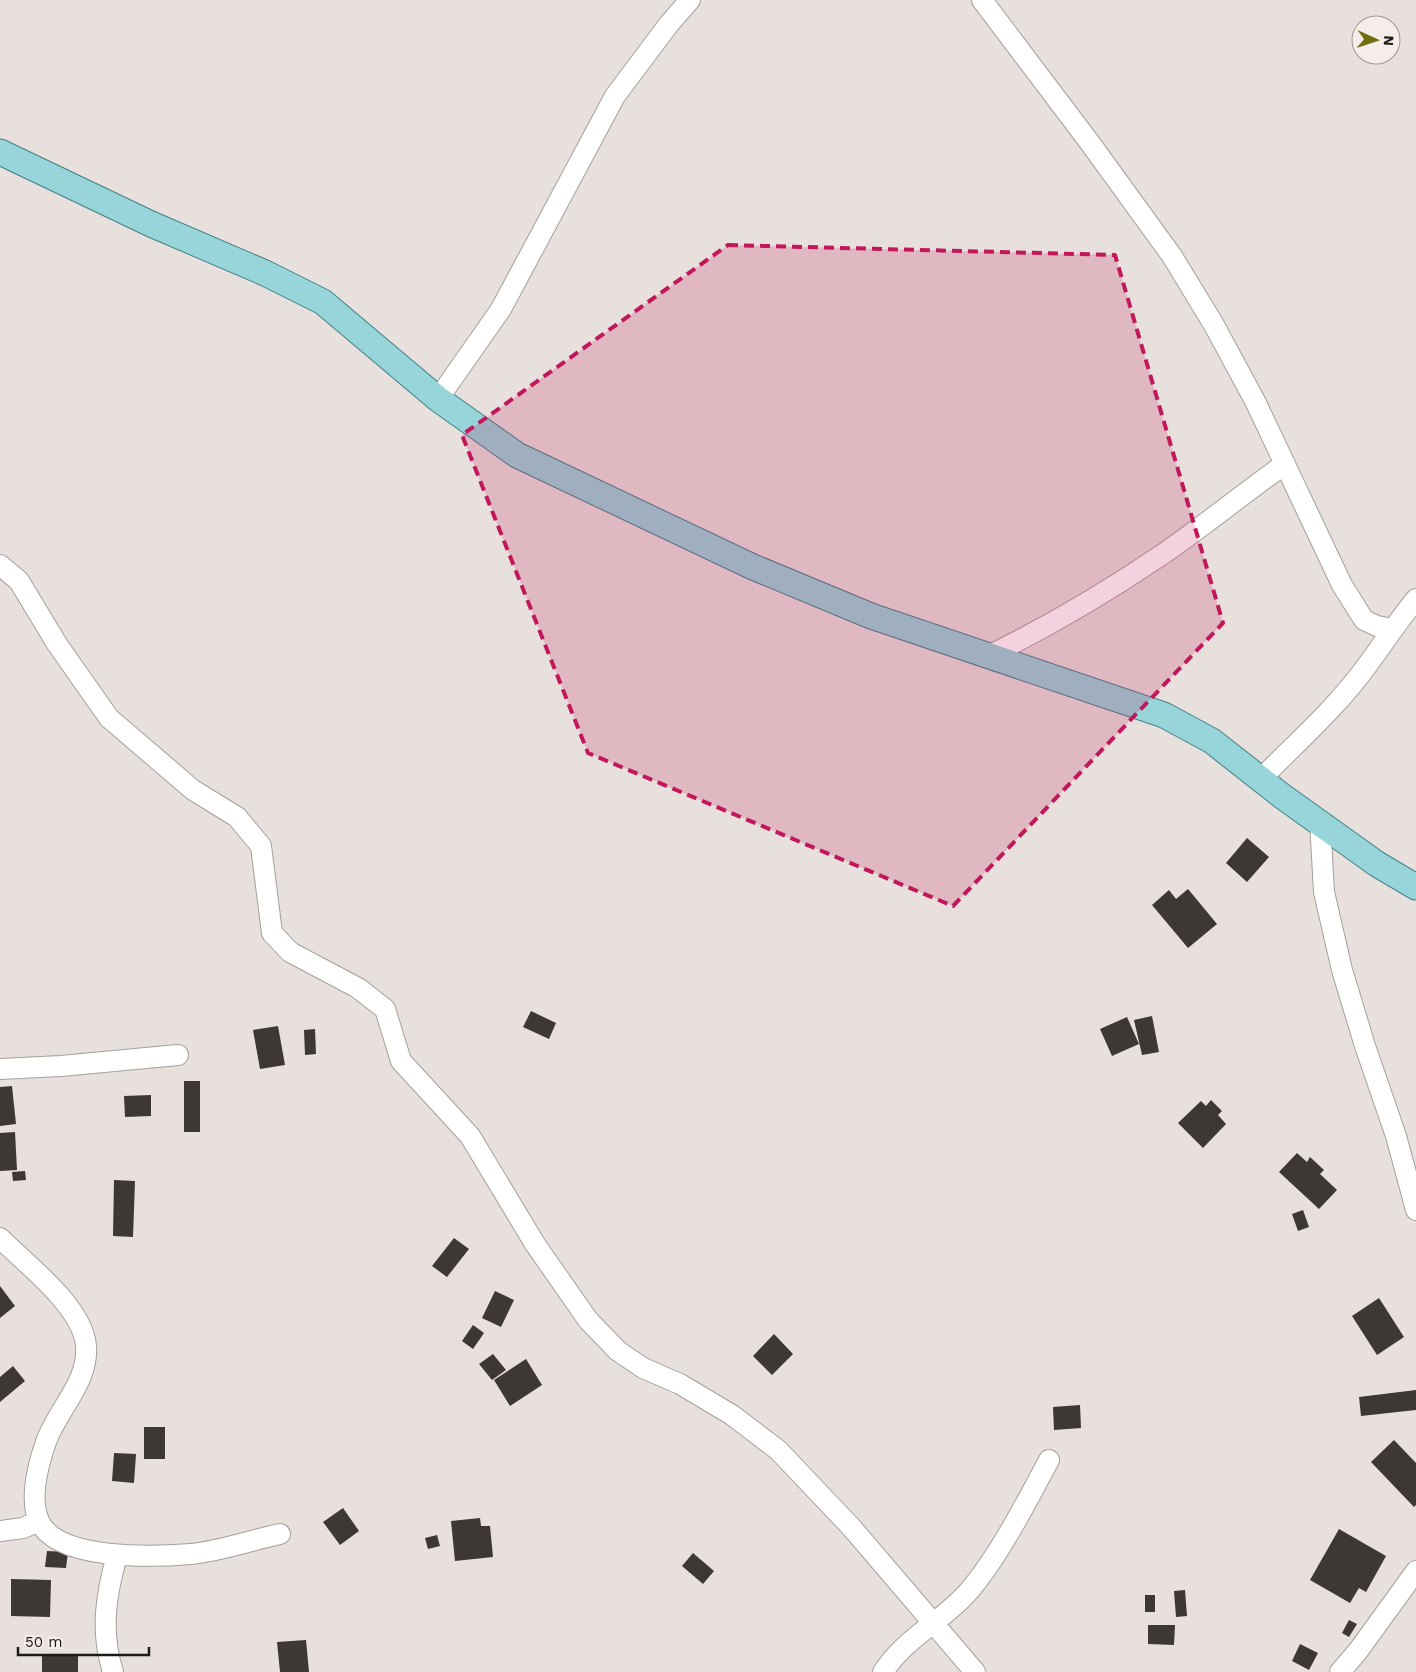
<svg xmlns="http://www.w3.org/2000/svg" width="1416" height="1672" font-family="'Work Sans',sans-serif">
<style>
.building{fill:#3d3736}
.lines{fill:none;stroke-linecap:round;stroke-linejoin:round}
.minor-casing{stroke:#a69f9b;stroke-width:22}
.major-casing{stroke:#408186;stroke-width:27}
.minor{stroke:#fff;stroke-width:20}
.major{stroke:#98d5da;stroke-width:25}
.marked{fill:#c2185b;fill-opacity:0.2;stroke:#c2185b;stroke-width:4;stroke-dasharray:10 6;stroke-linejoin:round}
</style>
<rect width="100%" height="100%" fill="#e7e0dc"/>
<!-- building -->
<path class="building" d="M 1247,838 L 1269,857 L 1247,882 L 1226,863 Z
M 1188,889 L 1217,924 L 1188,948 L 1152,905 L 1169,890 L 1176,899 Z
M 531,1011 L 556,1023 L 549,1039 L 523,1027 Z
M 1152,1016 L 1159,1052 L 1142,1055 L 1134,1020 Z
M 1127,1017 L 1139,1044 L 1112,1056 L 1100,1029 Z
M 278,1026 L 285,1065 L 260,1069 L 253,1030 Z
M 315,1029 L 316,1054 L 305,1055 L 304,1030 Z
M 184,1081 L 200,1081 L 200,1132 L 184,1132 Z
M 12,1086 L 16,1124 L 0,1126 L 0,1087 Z
M 151,1095 L 151,1116 L 125,1117 L 124,1096 Z
M 1211,1100 L 1222,1111 L 1218,1115 L 1226,1124 L 1203,1148 L 1178,1123 L 1201,1101 L 1206,1106 Z
M 15,1132 L 17,1170 L 0,1171 L 0,1133 Z
M 1297,1153 L 1307,1162 L 1310,1157 L 1324,1170 L 1320,1174 L 1337,1190 L 1319,1209 L 1279,1172 Z
M 25,1171 L 26,1180 L 13,1181 L 12,1172 Z
M 114,1180 L 135,1181 L 133,1237 L 113,1236 Z
M 1303,1210 L 1309,1227 L 1298,1231 L 1292,1214 Z
M 454,1238 L 469,1249 L 447,1277 L 432,1266 Z
M 0,1286 L 15,1306 L 0,1318 Z
M 495,1291 L 514,1300 L 501,1327 L 482,1318 Z
M 1379,1298 L 1404,1337 L 1377,1355 L 1352,1316 Z
M 473,1325 L 484,1333 L 473,1349 L 462,1341 Z
M 774,1334 L 793,1354 L 772,1375 L 753,1356 Z
M 493,1354 L 506,1370 L 492,1380 L 479,1364 Z
M 526,1359 L 542,1385 L 510,1406 L 494,1380 Z
M 13,1366 L 25,1381 L 0,1402 L 0,1377 Z
M 1416,1390 L 1416,1410 L 1361,1416 L 1359,1397 Z
M 1080,1405 L 1081,1428 L 1054,1430 L 1053,1407 Z
M 144,1427 L 165,1427 L 165,1459 L 144,1459 Z
M 1394,1440 L 1416,1463 L 1416,1505 L 1414,1507 L 1371,1462 Z
M 114,1453 L 136,1454 L 134,1483 L 112,1481 Z
M 343,1508 L 359,1531 L 340,1545 L 323,1522 Z
M 480,1518 L 481,1526 L 490,1526 L 493,1557 L 455,1561 L 451,1521 Z
M 1339,1529 L 1386,1556 L 1366,1592 L 1359,1588 L 1350,1603 L 1310,1580 Z
M 437,1535 L 440,1546 L 428,1549 L 425,1538 Z
M 47,1551 L 68,1552 L 66,1568 L 45,1567 Z
M 693,1553 L 714,1571 L 703,1584 L 682,1566 Z
M 11,1579 L 51,1580 L 50,1617 L 11,1616 Z
M 1185,1590 L 1187,1616 L 1176,1617 L 1174,1591 Z
M 1145,1595 L 1155,1595 L 1155,1612 L 1145,1612 Z
M 1349,1620 L 1357,1624 L 1349,1637 L 1342,1633 Z
M 1148,1625 L 1175,1625 L 1174,1645 L 1148,1644 Z
M 306,1640 L 309,1672 L 280,1672 L 277,1642 Z
M 1300,1644 L 1318,1653 L 1309,1670 L 1292,1661 Z
M 42,1655 L 78,1656 L 78,1672 L 42,1672 Z"/>
<g class="lines">
<!-- minor casing -->
<g class="minor-casing">
<path id="minor" d="M 982,0 L 1090,143 L 1172,256 L 1214,325 L 1256,403 L 1342,585 L 1364,620 L 1377,626 L 1392,629
M 438,399 L 501,309 L 615,96 L 669,24 L 690,0
M 0,565 L 19,581 L 57,644 L 109,718 L 193,790 L 237,817 L 261,846 L 272,933 L 290,952 L 358,988 L 385,1009 L 401,1061 L 470,1136 L 535,1244 L 588,1320 L 618,1351 L 643,1368 L 680,1384 L 732,1415 L 778,1450 L 852,1528 L 975,1672
M 986,657 C 1048,627 1107,592 1163,554 C 1205,525 1244,493 1285,464
M 1261,779 C 1296,743 1336,708 1366,667 C 1383,644 1398,621 1416,599
M 1320,821 L 1324,892 L 1342,970 L 1365,1046 L 1396,1136 L 1416,1210
M 0,1069 L 61,1066 L 178,1055
M 0,1238 C 27,1265 83,1307 86,1346 C 89,1382 57,1410 46,1442 C 38,1465 29,1498 39,1521 C 57,1561 155,1557 191,1554 C 221,1551 251,1540 280,1534
M 0,1531 L 23,1528 L 39,1521
M 113,1672 C 100,1631 106,1595 117,1555
M 883,1672 C 906,1637 942,1622 969,1591 C 999,1556 1027,1501 1049,1460
M 1340,1672 L 1358,1651 L 1416,1571"/>
</g>
<!-- major casing -->
<g class="major-casing">
<path id="major" d="M 0,152 L 151,224 L 265,273 L 323,302 L 438,399 L 517,455 L 753,567 L 871,616 L 1164,715 L 1212,741 L 1282,796 L 1377,864 L 1416,887"/>
</g>
<!-- minor -->
<use href="#minor" class="minor"/>
<!-- major -->
<use href="#major" class="major"/>
</g>
<!-- marked area -->
<path class="marked" d="M 728,245 L 1115,255 L 1223,623 L 953,906 L 588,753 L 462,435 Z"/>
<!-- north arrow -->
<g transform="translate(1376 40) rotate(93)"><circle r="24" fill="#f4ede9" stroke="#9e9996"/>
<path d="M0-4L9 19L0 12L-9 19Z" fill="#6e6e11"/>
<text y="-8" font-size="14" font-weight="bold" text-anchor="middle" fill="#1c1a19">N</text>
</g>
<!-- scale -->
<path d="M18 1647v8h131v-8" fill="none" stroke="#1c1a19" stroke-width="2.5"/>
<text x="25" y="1647" font-size="15" fill="#1c1a19" stroke="#f4ede9" stroke-width="4" paint-order="stroke">50 m</text>
</svg>
